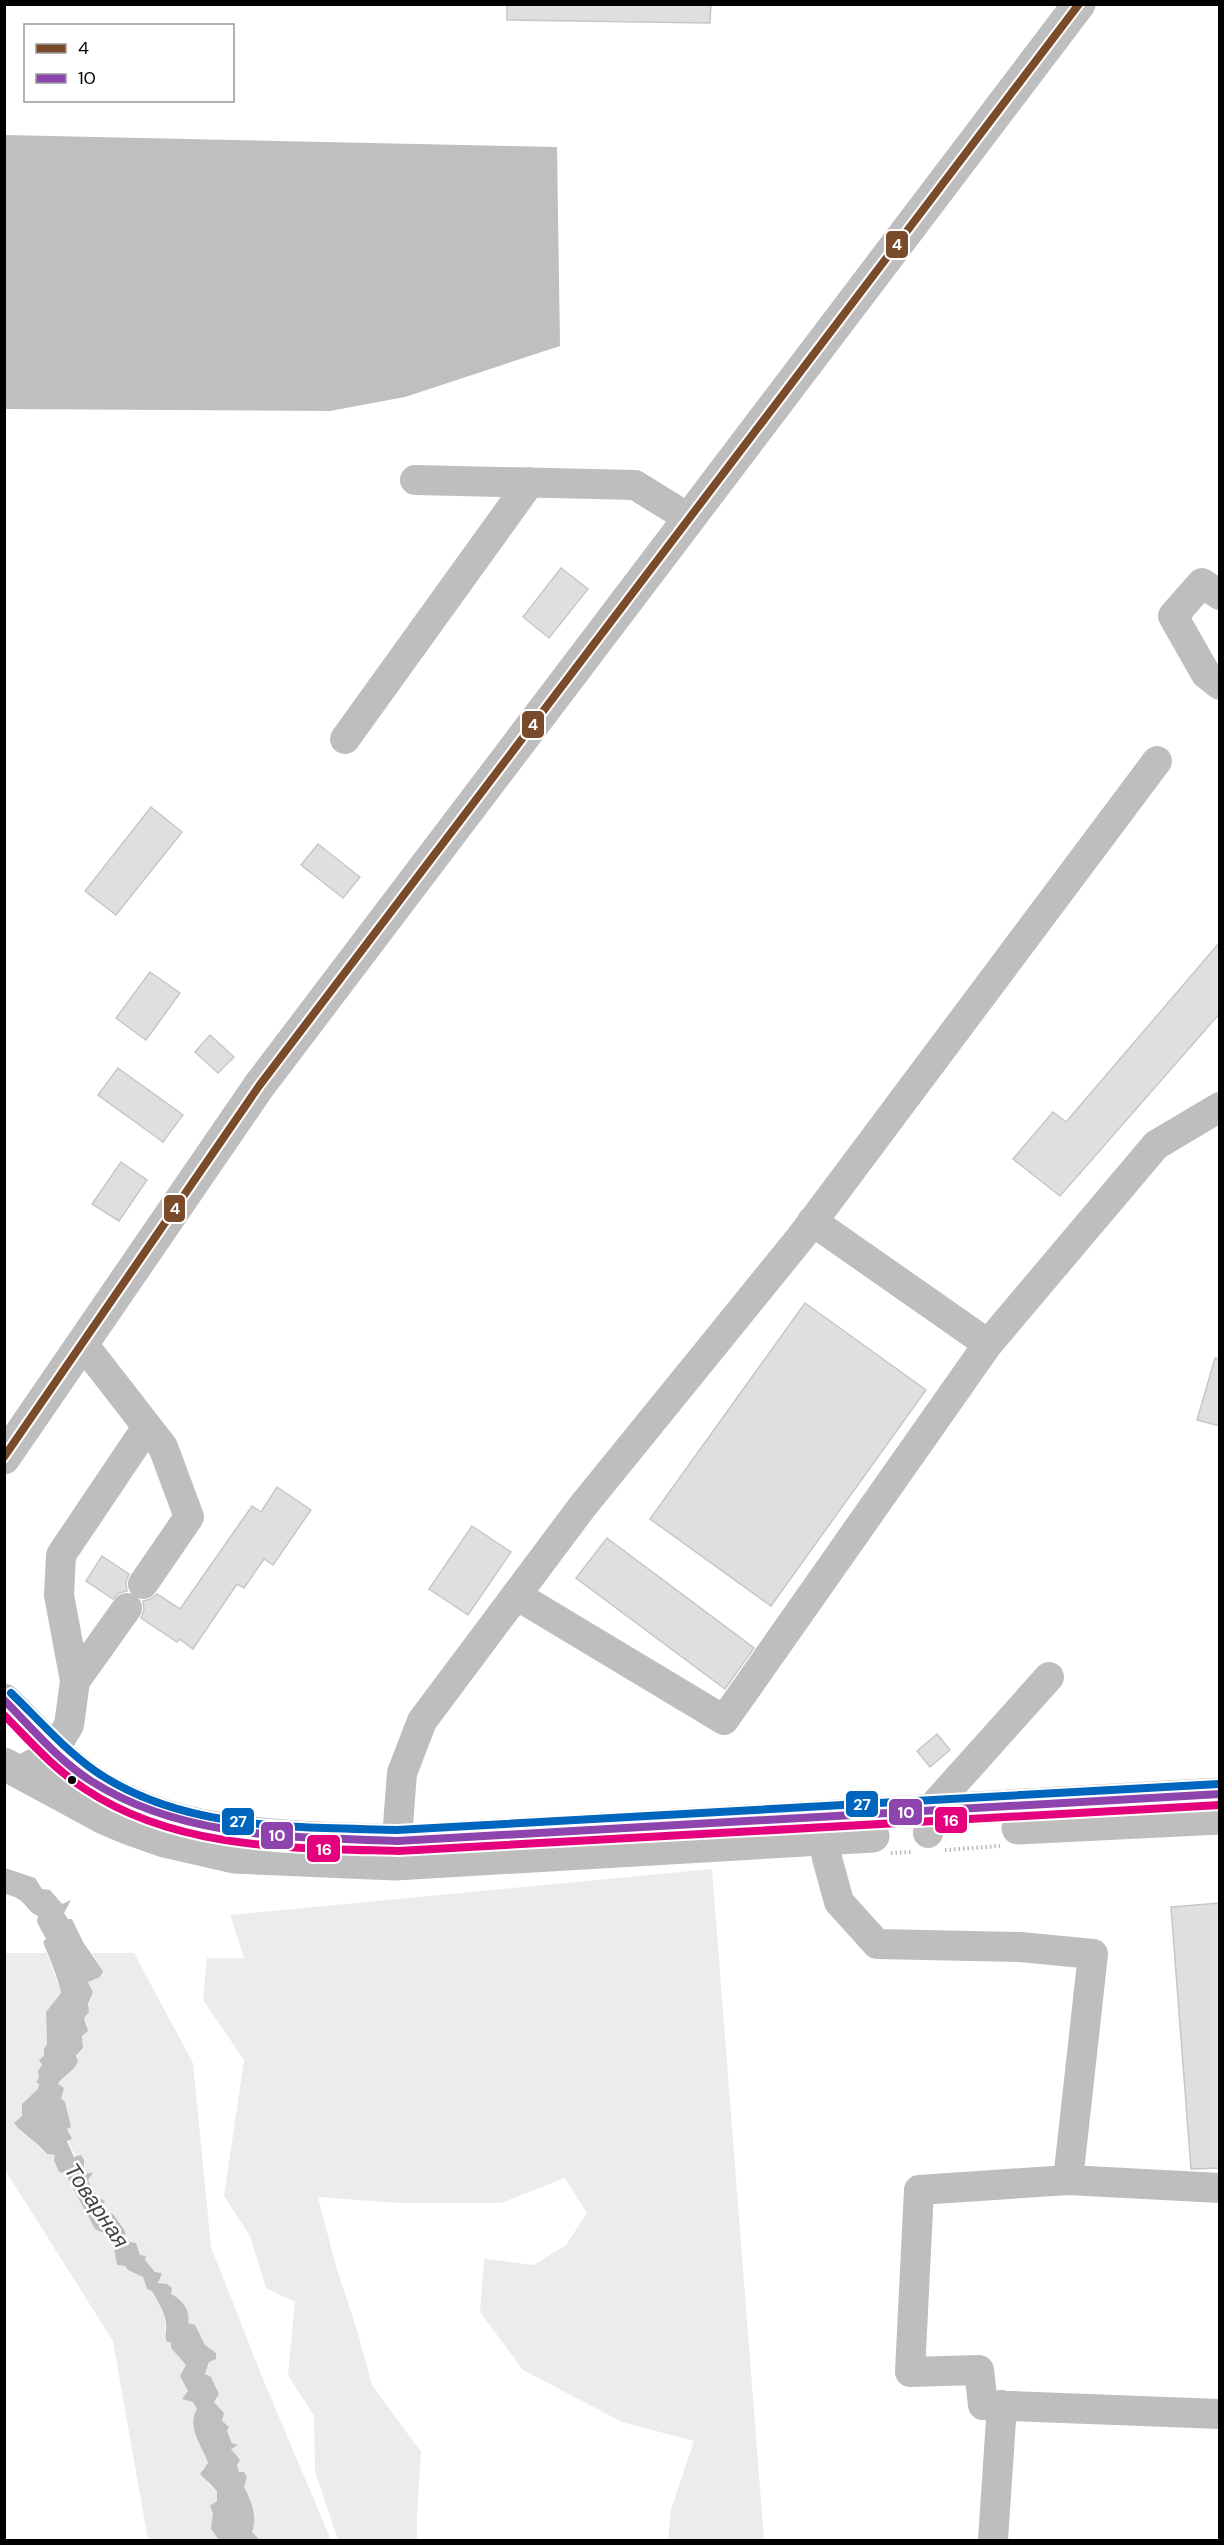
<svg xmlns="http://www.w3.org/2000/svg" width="1224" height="2545" font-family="'DM Sans',sans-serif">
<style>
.green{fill:#ececec}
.water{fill:#bfbfbf}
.building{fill:#dfdfdf;stroke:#c7c7c7;stroke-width:1.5}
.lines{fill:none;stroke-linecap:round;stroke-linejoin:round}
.path{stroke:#b9b9b9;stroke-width:4;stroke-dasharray:1.5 3;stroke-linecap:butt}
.minor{stroke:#bebebe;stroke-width:30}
.major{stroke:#bebebe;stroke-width:33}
.bus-1-casing{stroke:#fff;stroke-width:12}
.bus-2-casing{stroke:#fff;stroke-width:12}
.bus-3-casing{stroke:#fff;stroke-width:12}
.bus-4-casing{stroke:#fff;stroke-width:12}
.bus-1{stroke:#7a4b2a;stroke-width:8}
.bus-2{stroke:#8e44ad;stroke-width:8}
.bus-3{stroke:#e5007d;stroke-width:8}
.bus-4{stroke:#0065bd;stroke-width:8}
.bus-dot{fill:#000;stroke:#fff;stroke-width:2}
.labels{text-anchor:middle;stroke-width:5;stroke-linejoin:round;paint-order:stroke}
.water-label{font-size:22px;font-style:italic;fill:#444;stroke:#fff}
.line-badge{stroke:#fff;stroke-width:2}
.badge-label{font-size:16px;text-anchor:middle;font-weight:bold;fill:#fff}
</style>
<rect width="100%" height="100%" fill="#fff"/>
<!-- green -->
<path class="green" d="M 712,1869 L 764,2540 L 668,2540 L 671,2509 L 694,2441 L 622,2422 L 523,2370 L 480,2312 L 484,2259 L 534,2265 L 566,2245 L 587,2213 L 565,2178 L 501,2203 L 400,2203 L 318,2197 L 335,2263 L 357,2330 L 372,2385 L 421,2452 L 417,2516 L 417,2540 L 338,2540 L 315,2471 L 314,2416 L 288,2375 L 295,2302 L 266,2288 L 250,2236 L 224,2196 L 244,2060 L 203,2000 L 207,1958 L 244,1958 L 230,1915 Z
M 5,1953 L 47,1953 L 61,1993 L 46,2012 L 47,2044 L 38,2089 L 23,2109 L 22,2133 L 38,2143 L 47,2154 L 55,2155 L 95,2228 C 110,2237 115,2248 117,2265 L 125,2266 L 128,2270 L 143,2277 L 147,2289 L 152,2290 C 159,2303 168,2317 165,2332 L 172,2342 L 171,2348 L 186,2365 L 187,2388 L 197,2409 C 185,2427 203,2446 208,2464 L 202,2469 L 209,2485 L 217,2491 L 218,2501 L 211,2529 L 219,2540 L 148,2540 L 113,2341 L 5,2170 Z
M 92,1953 L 134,1953 L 193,2063 L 211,2247 L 263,2379 L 331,2540 L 260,2540 L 252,2532 C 259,2515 249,2501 243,2486 C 239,2474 236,2461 231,2449 L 233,2443 L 222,2421 L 224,2413 L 214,2402 L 219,2394 L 211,2378 L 205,2374 C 211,2356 204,2342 195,2326 L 187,2323 L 182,2301 L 158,2284 L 161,2273 L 155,2272 L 125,2237 L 113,2214 L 102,2211 L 101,2197 C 93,2192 83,2177 85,2167 C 62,2146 65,2113 58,2084 L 83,2048 L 82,2036 L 87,2024 L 84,2018 L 93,1992 L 88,1981 L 103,1971 Z"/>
<!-- water -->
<path class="water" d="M 5,135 L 557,147 L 560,346 L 405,397 L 330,411 L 5,409 Z
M 5,1868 L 35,1878 L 42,1889 L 50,1890 L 62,1904 L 71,1900 L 64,1913 L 68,1919 L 72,1919 L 83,1942 L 103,1971 L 100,1977 L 88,1982 L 93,1992 L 88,2004 L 89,2012 L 84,2018 L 88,2031 L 82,2036 L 83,2048 L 76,2056 L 78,2061 C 75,2071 63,2075 58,2084 L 64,2088 L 61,2098 L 65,2102 L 71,2127 L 67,2129 L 72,2139 L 67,2141 L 74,2157 L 81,2155 L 84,2160 L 84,2173 L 93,2173 L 88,2180 L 94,2192 L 105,2202 L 101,2206 L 102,2211 L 113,2214 L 125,2231 L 125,2237 L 130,2242 L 136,2243 L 140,2255 L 146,2256 L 145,2260 L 155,2272 L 162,2273 L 158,2283 L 167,2284 L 172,2288 L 171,2294 C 182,2299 191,2311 188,2323 L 195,2325 L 205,2345 L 216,2353 L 216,2359 L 209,2362 L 205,2374 L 211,2377 L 219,2394 L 214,2402 L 224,2413 L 222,2421 L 229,2427 L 227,2431 L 232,2443 L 238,2445 L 231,2449 L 240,2460 L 237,2465 L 239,2472 L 244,2472 L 247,2477 L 244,2487 C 251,2500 258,2517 252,2532 L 260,2540 L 219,2540 L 211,2529 L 213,2513 L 210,2506 L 217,2501 L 217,2491 L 200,2474 L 208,2463 C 202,2446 186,2427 197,2409 L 193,2402 L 182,2399 L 188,2391 L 180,2376 L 186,2365 L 171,2348 L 171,2342 L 167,2342 C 164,2334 167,2330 166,2323 C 165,2312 157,2300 152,2291 L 147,2289 L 143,2277 L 128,2270 L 125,2266 L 117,2265 L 114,2249 L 107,2235 L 95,2229 L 65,2173 L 59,2172 L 54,2160 L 55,2155 L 47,2154 C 37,2141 23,2135 14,2123 L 22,2116 L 22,2104 L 38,2089 L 39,2084 L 36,2082 L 39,2078 L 38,2071 L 42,2065 L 39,2060 L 44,2056 L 44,2049 L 47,2044 L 46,2012 L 61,1993 C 57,1975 50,1959 43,1942 L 46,1939 L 37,1922 L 38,1916 C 24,1910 28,1899 5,1894 Z"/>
<!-- building -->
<path class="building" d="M 507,4 L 711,4 L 710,23 L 507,20 Z
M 561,568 L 588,589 L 549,638 L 523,617 Z
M 151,807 L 182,832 L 116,915 L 85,891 Z
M 318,844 L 360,877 L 343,898 L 301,865 Z
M 1220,942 L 1220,1013 L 1060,1196 L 1013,1159 L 1053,1112 L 1066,1122 Z
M 150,972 L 180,993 L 146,1040 L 116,1018 Z
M 210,1035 L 234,1057 L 218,1073 L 195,1052 Z
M 118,1068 L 183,1115 L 163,1142 L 98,1095 Z
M 121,1162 L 147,1180 L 119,1221 L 92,1204 Z
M 805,1303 L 926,1390 L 771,1606 L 650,1519 Z
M 1215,1358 L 1220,1359 L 1220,1426 L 1197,1420 Z
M 277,1487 L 311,1510 L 273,1565 L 264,1559 L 244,1588 L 237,1584 L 193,1649 L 179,1639 L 177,1642 L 141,1618 L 144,1610 L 143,1601 L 151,1599 L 157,1594 L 180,1609 L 252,1506 L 261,1512 Z
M 472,1526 L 511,1552 L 468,1615 L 429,1589 Z
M 607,1538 L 754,1648 L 725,1689 L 576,1578 Z
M 102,1556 L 129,1574 L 126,1582 L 127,1591 L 119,1593 L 113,1599 L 86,1581 Z
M 937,1734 L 950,1750 L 930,1767 L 917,1751 Z
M 1220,1903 L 1220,2168 L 1191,2169 L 1171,1907 Z"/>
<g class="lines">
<!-- path -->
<path class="path" d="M 945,1850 L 1000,1846
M 891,1853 L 913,1852"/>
<!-- minor -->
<path class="minor" d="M 415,480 L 635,485 L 690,519
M 1220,595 L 1202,583 L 1173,616 L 1206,674 L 1220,685
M 345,739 L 530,482
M 812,1221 L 988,1344 L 1156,1145 L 1220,1107
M 83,1344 L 163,1447 L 189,1517 L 143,1584
M 516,1595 L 724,1720 L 988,1344
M 75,1681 L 59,1595 L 61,1555 L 147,1427
M 19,1771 L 41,1760 L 54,1750 L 69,1725 L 75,1681 L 127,1608
M 928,1833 L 929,1811 L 1049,1677
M 824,1840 L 827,1858 L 839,1902 L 877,1944 L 1020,1947 L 1093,1954 L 1068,2180 L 919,2190 L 910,2372 L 979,2370 L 983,2405 L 1220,2414
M 395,1864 L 402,1773 L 422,1721 L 582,1507 L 801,1237 L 1157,761
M 1068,2180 L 1220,2188
M 993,2540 L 1002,2405"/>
<!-- major -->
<path class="major" d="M 4,1458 L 259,1086 L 1079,4
M 4,1700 C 32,1727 59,1759 91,1781 C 181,1841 293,1836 397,1841 L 1220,1794
M 4,1764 L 104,1818 L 130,1829 L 164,1841 L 234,1857 L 395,1864 L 873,1836
M 1018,1828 L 1220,1818"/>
<!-- bus-1 casing -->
<g class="bus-1-casing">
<path id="bus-1" d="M 4,1457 L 259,1086 L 1079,4"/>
</g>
<!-- bus-2 casing -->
<g class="bus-2-casing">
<path id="bus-2" d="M 4,1700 C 32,1728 58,1760 91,1781 C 182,1839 293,1837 397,1841 L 1220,1794"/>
</g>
<!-- bus-3 casing -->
<g class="bus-3-casing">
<path id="bus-3" d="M 4,1715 C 30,1741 54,1769 85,1789 C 176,1850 292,1848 398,1851 L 1220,1805"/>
</g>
<!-- bus-4 casing -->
<g class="bus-4-casing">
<path id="bus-4" d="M 11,1693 C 38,1719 64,1749 95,1771 C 182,1831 296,1827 397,1830 L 1219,1784"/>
</g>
<!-- bus-1 -->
<use href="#bus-1" class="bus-1"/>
<!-- bus-2 -->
<use href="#bus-2" class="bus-2"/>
<!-- bus-3 -->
<use href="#bus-3" class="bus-3"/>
<!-- bus-4 -->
<use href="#bus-4" class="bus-4"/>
</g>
<!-- markers -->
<circle class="bus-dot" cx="72" cy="1780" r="5"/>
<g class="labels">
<!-- water labels -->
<g class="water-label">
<text transform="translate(97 2205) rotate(56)" y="8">Товарная</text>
</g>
</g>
<g class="line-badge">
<rect x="885" y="230" width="24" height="29" rx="6" fill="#7a4b2a"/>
<rect x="521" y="710" width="24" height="29" rx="6" fill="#7a4b2a"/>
<rect x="163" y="1194" width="23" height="29" rx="6" fill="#7a4b2a"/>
<rect x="845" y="1790" width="34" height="28" rx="6" fill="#0065bd"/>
<rect x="888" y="1798" width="35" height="28" rx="6" fill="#8e44ad"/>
<rect x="934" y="1806" width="34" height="28" rx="6" fill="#e5007d"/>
<rect x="221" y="1807" width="34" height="29" rx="6" fill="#0065bd"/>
<rect x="260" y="1821" width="34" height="29" rx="6" fill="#8e44ad"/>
<rect x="306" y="1834" width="35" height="29" rx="6" fill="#e5007d"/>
</g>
<g class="badge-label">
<text x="897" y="250">4</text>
<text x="533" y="730">4</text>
<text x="175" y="1214">4</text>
<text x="862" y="1810">27</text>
<text x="906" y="1818">10</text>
<text x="951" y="1826">16</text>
<text x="238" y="1827">27</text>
<text x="277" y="1841">10</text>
<text x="324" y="1855">16</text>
</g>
<!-- border -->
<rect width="1224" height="2545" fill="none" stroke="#000000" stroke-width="12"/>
<!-- legend -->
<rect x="24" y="24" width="210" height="78" fill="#ffffff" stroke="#999999" stroke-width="1.5"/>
<rect x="36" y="44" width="30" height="9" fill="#7a4b2a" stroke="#999999" stroke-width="1.5"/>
<text x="78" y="54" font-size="18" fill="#000000">4</text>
<rect x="36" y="74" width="30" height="9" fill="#8e44ad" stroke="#999999" stroke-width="1.5"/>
<text x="78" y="84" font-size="18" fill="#000000">10</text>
</svg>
